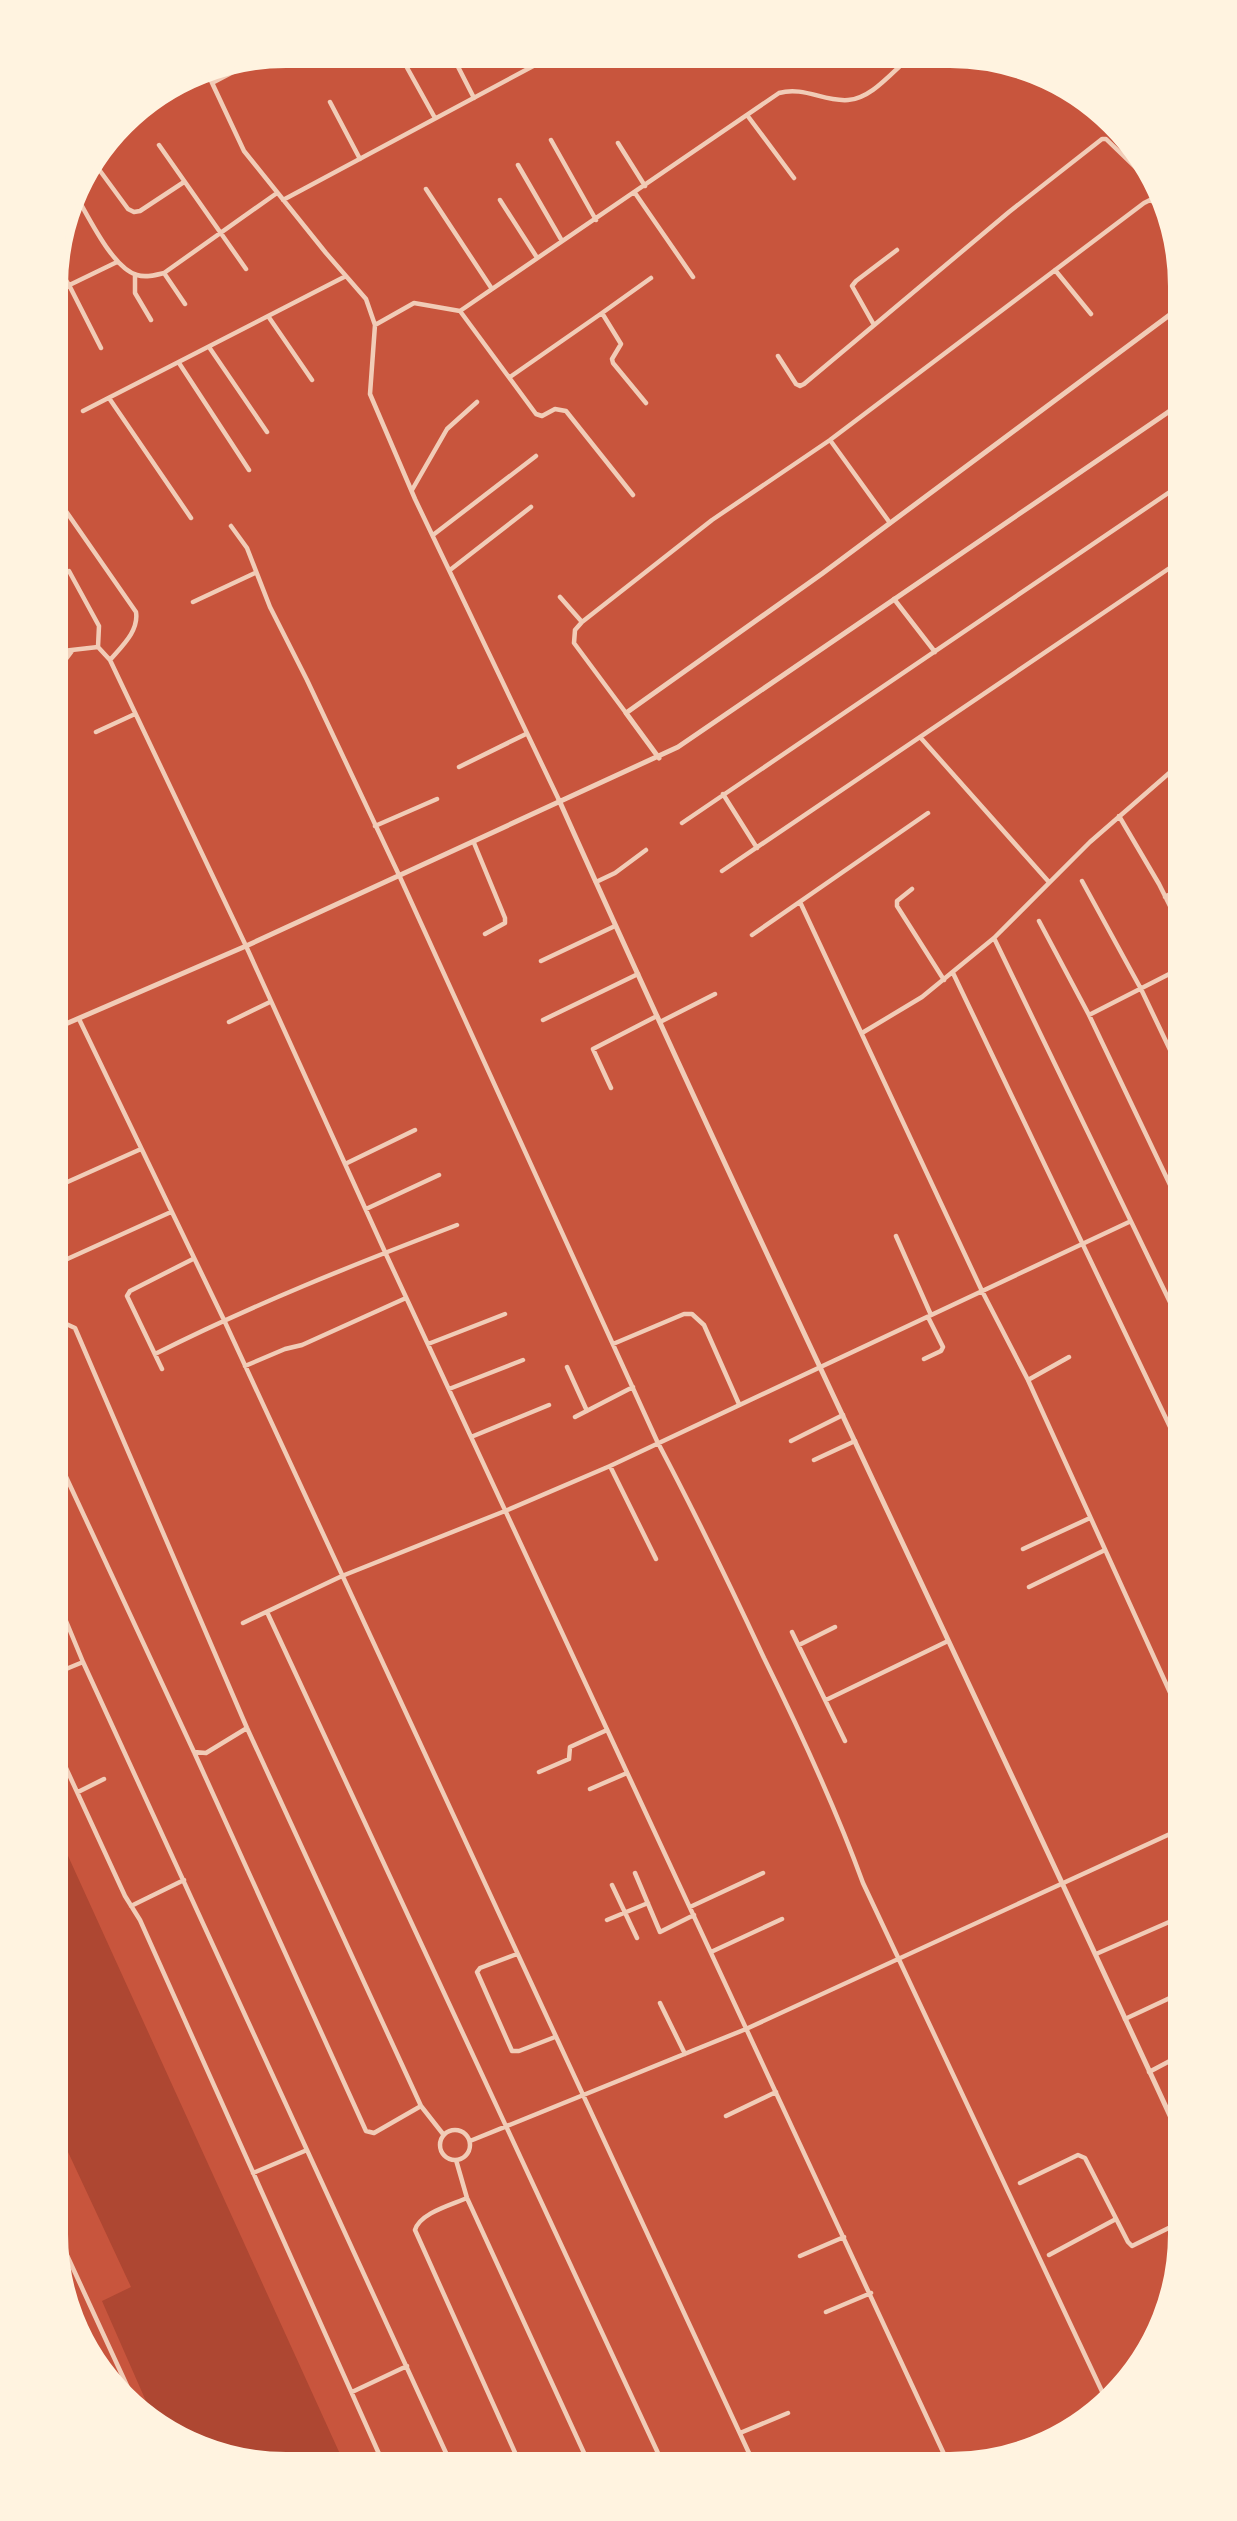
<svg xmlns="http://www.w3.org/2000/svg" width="1237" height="2521" font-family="Quicksand,sans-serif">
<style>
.green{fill:#ae4732}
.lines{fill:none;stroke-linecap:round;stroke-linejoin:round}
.minor{stroke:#f1ccb7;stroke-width:4.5}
.tertiary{stroke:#f1ccb7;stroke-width:5}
.rim{fill:none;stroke:#fff3e0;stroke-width:8}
</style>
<rect width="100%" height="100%" fill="#c8553d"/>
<!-- green -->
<path class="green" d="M 54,1825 L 345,2465 L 255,2465 L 197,2449 L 156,2424 L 102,2301 L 131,2287 L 54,2122 Z"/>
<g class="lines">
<!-- minor -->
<path class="minor" d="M 452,55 L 474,98
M 405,64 L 435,118
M 206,70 L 244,151 L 326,253 L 366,299 L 375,325 L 370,394 L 415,499 L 559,800
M 212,83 L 256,60
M 330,102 L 360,159
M 747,115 L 794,178
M 551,140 L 596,220
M 618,143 L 645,186
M 159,145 L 246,269
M 95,164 L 128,209 L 134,212 L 140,211 L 184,182
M 518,165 L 562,241
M 426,189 L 492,289
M 635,193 L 693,277
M 75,194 C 88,215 112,268 137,275 C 146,278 156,275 164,273
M 283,200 L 552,56
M 500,200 L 536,256
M 56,265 L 69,285 L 101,348
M 1055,270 L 1091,314
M 135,275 L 135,293 L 151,320
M 55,292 L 117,262
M 185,304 L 164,273 L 277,193
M 460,311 L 536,414 L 542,416 L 555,409 L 566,411 L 633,495
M 602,313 L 651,278
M 268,316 L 312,380
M 375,325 L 414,303 L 460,311 L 779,93 C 804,86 824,102 848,100 C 871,99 892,72 909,58
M 874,325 L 852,286 L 856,281 L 897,250
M 209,347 L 267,432
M 778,356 L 796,384 L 800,386 L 804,384 L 1009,212 L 1102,139 L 1106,139 L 1160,191
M 179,363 L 249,470
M 54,370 L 55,372
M 510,377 L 602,313 L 621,344 L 612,359 L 613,363 L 646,403
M 109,398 L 191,518
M 83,411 L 346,276
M 830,440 L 890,523
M 412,490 L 447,429 L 477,402
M 54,494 L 136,612 C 139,631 122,646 110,660
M 231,526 L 247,548 L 270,607 L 307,680 L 399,875 L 657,1441 C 695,1513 730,1585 764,1658 C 800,1731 835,1806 863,1883 L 1107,2402
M 433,535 L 536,456
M 450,570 L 531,507
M 69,571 L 99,626 L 98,647 L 110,660 L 246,946 L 385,1252 L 950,2467
M 560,597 L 582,622
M 894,599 L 935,652
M 193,602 L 255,573
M 54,652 L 98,647
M 54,675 L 72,651
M 626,713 L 574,643 L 575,630 L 582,622 L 712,520 L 830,440 L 1144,203 L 1150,200 L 1156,203 L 1173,223
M 96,732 L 135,714
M 920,737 L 1048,881
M 459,767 L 526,734
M 723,794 L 757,848
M 1119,816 L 1159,884 L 1183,932
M 682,823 L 1183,483
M 375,826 L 437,799
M 474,843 L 505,918 L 505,923 L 485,934
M 722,871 L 1183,559
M 1082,881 L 1141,989 L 1183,1077
M 596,882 L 615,873 L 646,850
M 912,889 L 897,901 L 897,906 L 944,980
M 1165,897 L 1183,887
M 800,902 L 982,1291 L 1028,1380 L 1183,1721
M 1039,921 L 1089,1015 L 1183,1212
M 752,935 L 928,813
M 994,938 L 1183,1329
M 541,961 L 615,926
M 953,973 L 1183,1454
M 1089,1015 L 1183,967
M 79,1019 L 224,1320 L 755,2466
M 543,1020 L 638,974
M 229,1022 L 270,1002
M 660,1022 L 715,994
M 862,1033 L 922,997 L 994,938 L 1090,842 L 1183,761
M 611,1088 L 593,1049 L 657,1016
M 345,1164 L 415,1130
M 54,1188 L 141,1149
M 366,1209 L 439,1175
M 896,1236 L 931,1315
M 54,1265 L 171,1212
M 54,1328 L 64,1323 L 75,1328 L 247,1728 L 421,2106 L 443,2134
M 428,1344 L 505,1314
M 613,1344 L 684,1314 L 692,1314 L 704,1325 L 739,1404
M 155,1354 C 252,1305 355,1264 457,1225
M 924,1359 L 941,1351 L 943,1347 L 928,1317
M 245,1366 L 285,1349 L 302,1345 L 406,1298
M 567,1367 L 587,1411
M 162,1369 L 127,1296 L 130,1291 L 193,1259
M 1028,1380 L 1069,1357
M 449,1389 L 523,1360
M 575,1417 L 633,1387
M 471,1437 L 549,1405
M 791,1441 L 843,1415
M 54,1451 L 194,1752 L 366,2131 L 374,2133 L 421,2106
M 814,1460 L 855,1441
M 610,1466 L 656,1559
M 1023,1549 L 1090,1518
M 1029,1587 L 1105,1550
M 54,1592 L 83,1662 L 452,2466
M 267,1612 L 664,2466
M 243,1623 L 342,1576 L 505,1511 L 610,1466 L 1129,1222
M 792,1632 L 845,1741
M 799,1645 L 835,1627
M 54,1674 L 83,1662
M 826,1700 L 948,1641
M 54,1742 L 125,1896 L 140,1920 L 384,2465
M 194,1752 L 206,1753 L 247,1728
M 539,1772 L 569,1759 L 570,1747 L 607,1730
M 590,1789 L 627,1773
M 78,1792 L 104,1779
M 635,1873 L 660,1932 L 694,1915
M 612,1885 L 637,1938
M 131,1906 L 184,1880
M 690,1907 L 763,1873
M 607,1920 L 648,1903
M 711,1952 L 782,1919
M 517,1954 L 480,1968 L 477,1972 L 512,2051 L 519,2051 L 555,2037
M 1096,1954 L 1176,1919
M 660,2003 L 685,2054
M 1125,2019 L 1172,1997
M 1149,2072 L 1183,2054
M 726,2116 L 776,2092
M440 2145a15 15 0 1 1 30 0a15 15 0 1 1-30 0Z
M 470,2141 L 746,2029 L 1183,1828
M 456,2160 L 467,2198 L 590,2466
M 253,2173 L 307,2150
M 1020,2183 L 1078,2155 L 1085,2158 L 1128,2242 L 1132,2246 L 1183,2221
M 467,2198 C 451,2205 420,2213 415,2230 L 521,2466
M 54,2227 L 140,2414
M 1049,2255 L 1116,2219
M 800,2256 L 844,2237
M 826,2312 L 871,2293
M 352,2392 L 407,2366
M 740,2433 L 788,2413"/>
<!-- tertiary -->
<path class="tertiary" d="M 659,758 L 626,713 L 823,573 L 1183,305
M 559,800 C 761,1251 977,1695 1183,2144
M 54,1029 L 246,946 L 678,747 L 1183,402"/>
</g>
<!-- crop -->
<path d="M0 0H1237V2521H0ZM286 64H950A222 222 0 0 1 1172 286V2234A222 222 0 0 1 950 2456H286A222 222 0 0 1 64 2234V286A222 222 0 0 1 286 64Z" fill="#fff3e0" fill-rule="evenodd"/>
<path class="rim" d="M286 64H950A222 222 0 0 1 1172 286V2234A222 222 0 0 1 950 2456H286A222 222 0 0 1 64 2234V286A222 222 0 0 1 286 64Z"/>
</svg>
